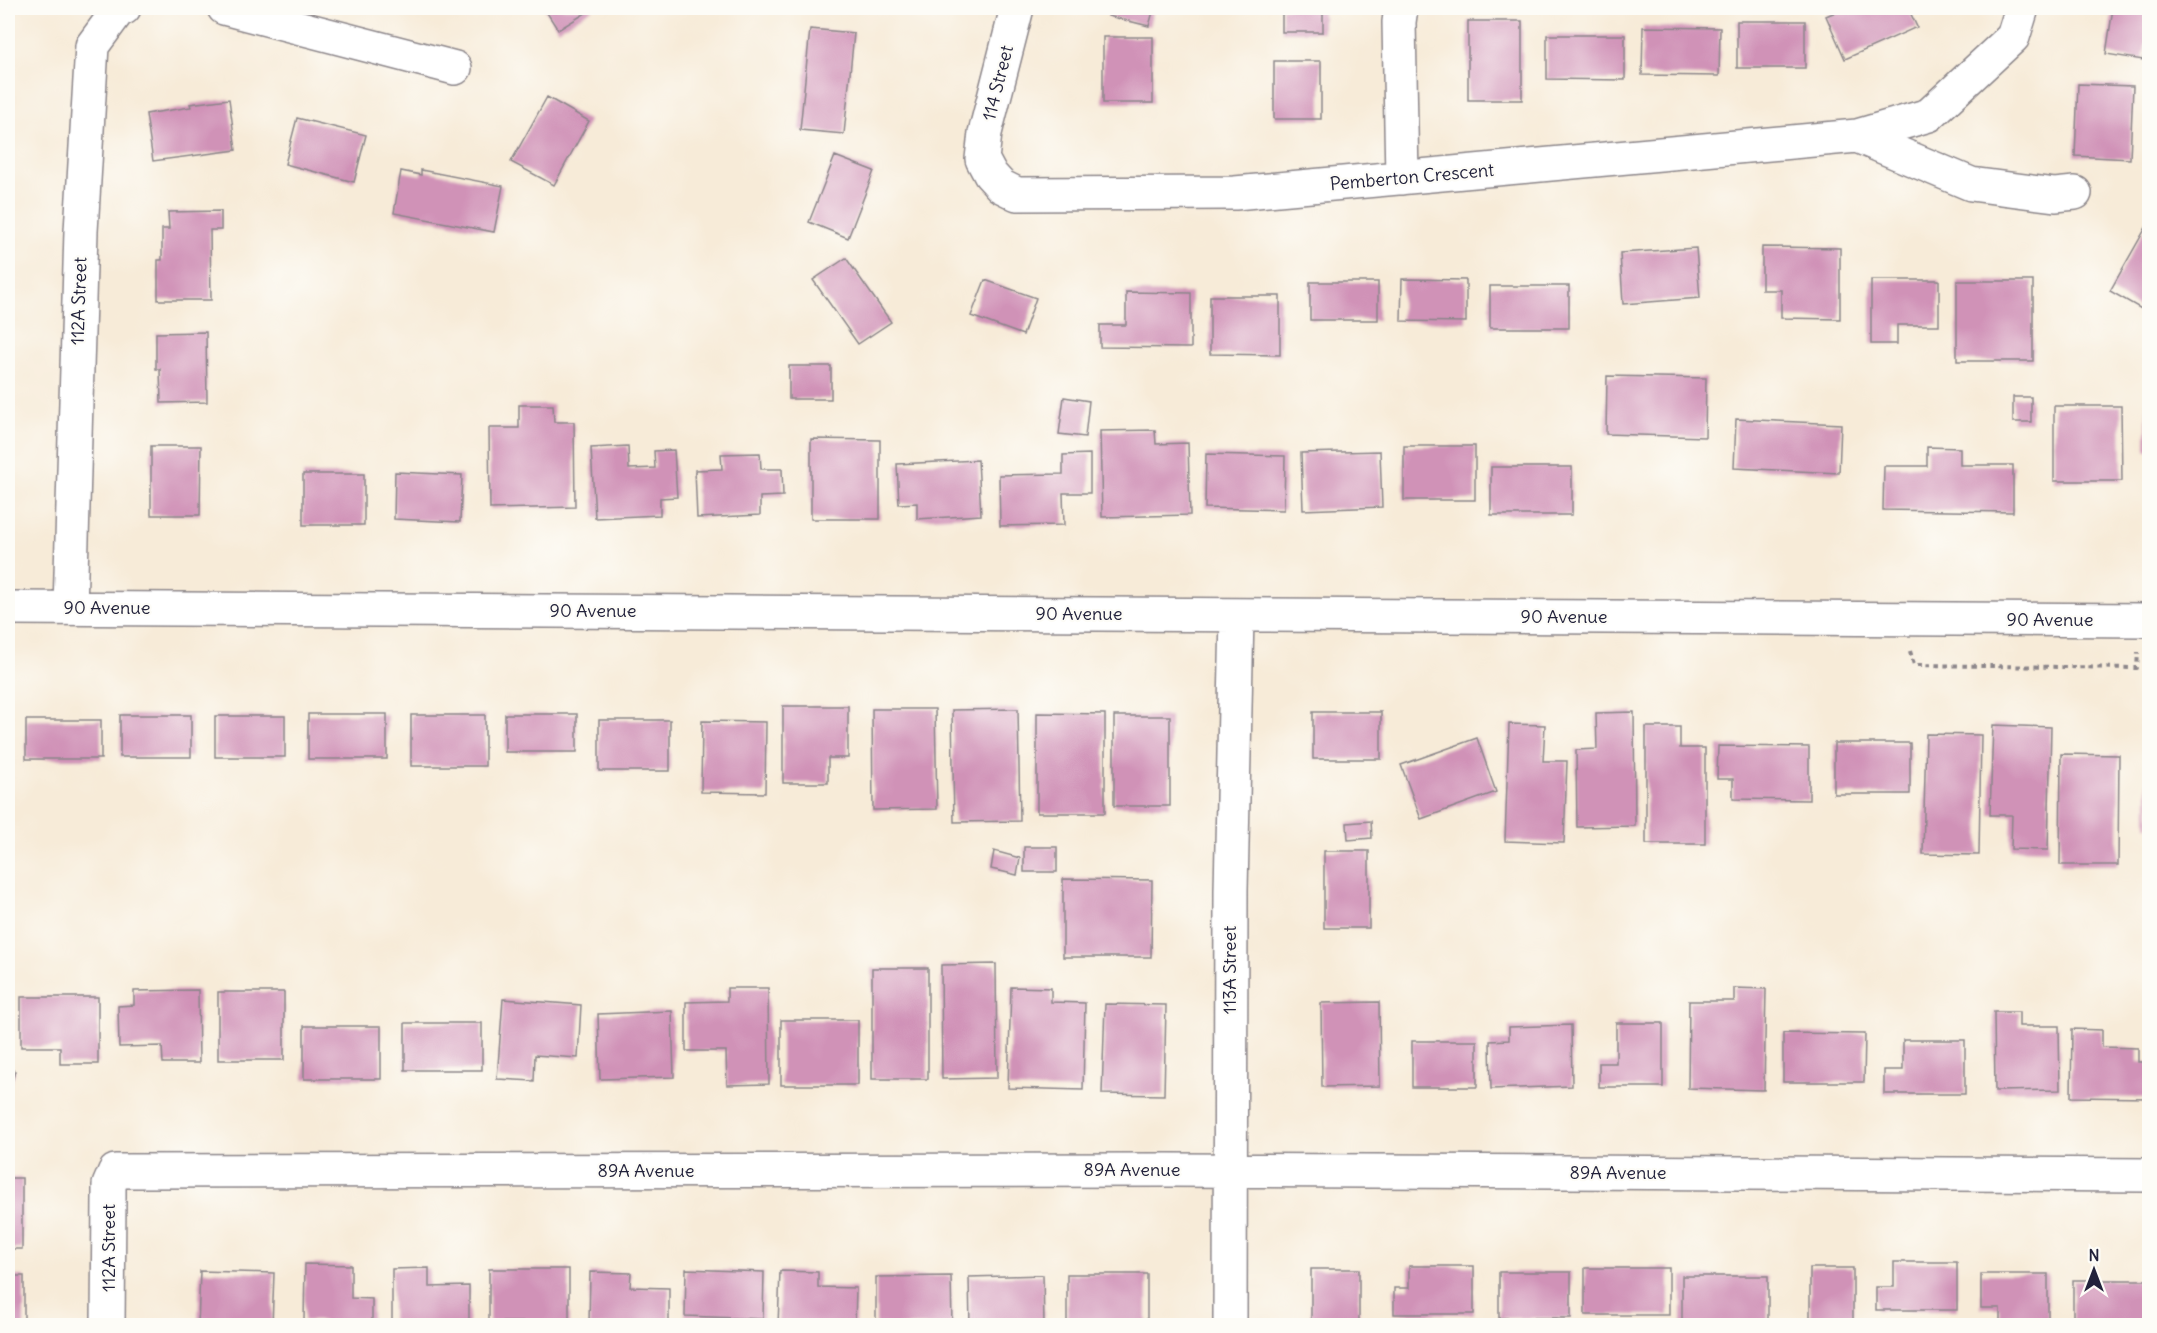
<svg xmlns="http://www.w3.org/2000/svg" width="2157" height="1333" font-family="Delius,sans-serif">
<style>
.building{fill:#d092b7}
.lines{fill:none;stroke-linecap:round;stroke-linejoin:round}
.minor-casing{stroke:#8c868a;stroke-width:36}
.path{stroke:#8c868a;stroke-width:4;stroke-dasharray:4.5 4.5;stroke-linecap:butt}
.minor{stroke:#fff;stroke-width:33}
.labels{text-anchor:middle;stroke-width:4.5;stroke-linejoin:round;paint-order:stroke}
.street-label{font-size:18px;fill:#22223b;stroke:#fdfcf7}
</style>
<rect width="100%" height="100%" fill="#fdfcf7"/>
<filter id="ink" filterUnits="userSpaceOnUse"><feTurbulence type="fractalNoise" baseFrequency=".0167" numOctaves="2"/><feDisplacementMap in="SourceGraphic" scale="12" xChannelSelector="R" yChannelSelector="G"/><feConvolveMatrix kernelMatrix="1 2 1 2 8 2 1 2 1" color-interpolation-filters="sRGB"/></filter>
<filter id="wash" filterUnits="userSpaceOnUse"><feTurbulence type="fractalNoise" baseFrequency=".008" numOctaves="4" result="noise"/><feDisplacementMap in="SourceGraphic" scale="24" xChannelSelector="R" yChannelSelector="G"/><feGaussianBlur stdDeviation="1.35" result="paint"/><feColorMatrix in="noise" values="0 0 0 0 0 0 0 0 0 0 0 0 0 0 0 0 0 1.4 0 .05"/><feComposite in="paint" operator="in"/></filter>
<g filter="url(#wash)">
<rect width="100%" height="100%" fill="#f7ebd8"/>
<g id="blocks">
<!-- building -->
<path class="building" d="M 544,8 L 594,8 L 558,30 Z
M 1110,8 L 1154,8 L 1149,26 L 1108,16 Z
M 1282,8 L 1323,8 L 1323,32 L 1282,32 Z
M 1845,8 L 1908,8 L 1917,27 L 1845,59 L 1826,16 Z
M 2113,8 L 2150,8 L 2150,42 L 2146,42 L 2143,60 L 2106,54 Z
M 1468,21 L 1522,21 L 1522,100 L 1468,100 Z
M 1737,21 L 1805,21 L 1805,68 L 1737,68 Z
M 1643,27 L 1720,28 L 1719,76 L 1642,75 Z
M 810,29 L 854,33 L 844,134 L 800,130 Z
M 1547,35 L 1625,35 L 1625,80 L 1547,79 Z
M 1103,37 L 1153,37 L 1153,103 L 1103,103 Z
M 1274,61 L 1321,61 L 1321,119 L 1274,119 Z
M 2078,84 L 2133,86 L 2130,159 L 2075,156 Z
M 547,97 L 589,121 L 554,185 L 511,162 Z
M 229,99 L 236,150 L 153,161 L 146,114 L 191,107 L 190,104 Z
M 297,118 L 366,135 L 354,182 L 285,164 Z
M 835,156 L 874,171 L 848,238 L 809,222 Z
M 421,170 L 503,186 L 494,232 L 394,213 L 401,171 L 421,175 Z
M 221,211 L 221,230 L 210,230 L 211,300 L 158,300 L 158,260 L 162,260 L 162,229 L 169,229 L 168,212 Z
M 2148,224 L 2150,224 L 2150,314 L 2110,291 Z
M 1762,247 L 1840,248 L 1840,319 L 1781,318 L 1781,290 L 1762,290 Z
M 1696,248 L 1700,298 L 1623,304 L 1620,253 Z
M 846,258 L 891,322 L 858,344 L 813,280 Z
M 1402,279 L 1466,280 L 1466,322 L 1401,321 Z
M 985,280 L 1036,298 L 1023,335 L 971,316 Z
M 1871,280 L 1939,280 L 1939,325 L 1897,325 L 1897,344 L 1871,344 Z
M 1957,281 L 2033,281 L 2033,361 L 1957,361 Z
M 1310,282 L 1378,282 L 1378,320 L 1310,320 Z
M 1490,286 L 1569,286 L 1569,328 L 1490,328 Z
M 1126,292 L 1191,293 L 1191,348 L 1100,347 L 1100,325 L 1126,325 Z
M 1210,296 L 1280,296 L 1280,355 L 1210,354 Z
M 206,332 L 207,402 L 161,403 L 160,369 L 156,369 L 156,333 Z
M 789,366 L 831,366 L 831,399 L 789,399 Z
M 1607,376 L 1706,378 L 1705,437 L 1606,434 Z
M 2147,391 L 2150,391 L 2150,450 L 2146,450 Z
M 1064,397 L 1089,401 L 1085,437 L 1059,434 Z
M 2013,397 L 2031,397 L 2031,422 L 2013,422 Z
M 519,405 L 553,405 L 554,422 L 574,422 L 575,507 L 490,509 L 489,428 L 519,428 Z
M 2054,406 L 2121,406 L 2122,481 L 2054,481 Z
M 1736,419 L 1841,424 L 1839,473 L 1734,468 Z
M 1155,430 L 1156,444 L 1188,443 L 1190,515 L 1102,517 L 1100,431 Z
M 811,439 L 880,440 L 880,519 L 811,519 Z
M 151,446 L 201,446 L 200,515 L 151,515 Z
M 628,446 L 629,469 L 655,468 L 654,451 L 674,450 L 677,497 L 660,498 L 660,515 L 595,518 L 591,448 Z
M 1404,446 L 1475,446 L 1475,500 L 1404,500 Z
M 1927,447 L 1960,448 L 1960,465 L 2013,465 L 2013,512 L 1883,510 L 1884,466 L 1927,466 Z
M 1380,451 L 1382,507 L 1303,510 L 1301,453 Z
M 760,453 L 761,469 L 782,469 L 783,496 L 760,497 L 760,515 L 697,518 L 695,470 L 722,469 L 721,454 Z
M 1090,454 L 1090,493 L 1063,493 L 1064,525 L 1000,526 L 999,475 L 1063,474 L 1063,455 Z
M 1206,454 L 1285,456 L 1284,510 L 1205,508 Z
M 978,460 L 981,515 L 917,519 L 917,503 L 899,504 L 897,464 Z
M 1491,467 L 1572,467 L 1572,515 L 1491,515 Z
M 395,472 L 462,475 L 460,522 L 394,519 Z
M 303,474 L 364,474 L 364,525 L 303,525 Z
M 783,706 L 848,706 L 848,758 L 828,758 L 828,783 L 783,783 Z
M 872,709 L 935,709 L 937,809 L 873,810 Z
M 1018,709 L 1020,821 L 954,822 L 952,710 Z
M 1313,712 L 1381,712 L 1381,759 L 1313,759 Z
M 1634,712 L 1635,826 L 1577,827 L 1576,750 L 1597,749 L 1596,713 Z
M 1037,713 L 1105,714 L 1105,813 L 1037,813 Z
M 308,714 L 387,714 L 387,759 L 308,759 Z
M 505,714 L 577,714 L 577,752 L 505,752 Z
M 120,715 L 191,715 L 191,757 L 120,757 Z
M 411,715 L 485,715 L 485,766 L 411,766 Z
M 215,716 L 285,716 L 285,757 L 215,757 Z
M 1114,716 L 1170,716 L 1170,806 L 1114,806 Z
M 26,720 L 101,720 L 101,759 L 26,759 Z
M 599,720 L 670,720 L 670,771 L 599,771 Z
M 702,721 L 766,722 L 765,793 L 701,792 Z
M 1509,724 L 1545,725 L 1543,761 L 1567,761 L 1564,843 L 1505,841 Z
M 1993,725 L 2051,727 L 2048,850 L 2011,849 L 2012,815 L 1990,815 Z
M 1646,727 L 1680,727 L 1680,748 L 1705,748 L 1705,844 L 1646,844 Z
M 1926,734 L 1981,735 L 1979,855 L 1923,854 Z
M 1477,738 L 1496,792 L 1421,819 L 1401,765 Z
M 1834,743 L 1910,743 L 1910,794 L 1834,794 Z
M 1718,746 L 1809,747 L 1809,800 L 1733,799 L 1733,779 L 1717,779 Z
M 2061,754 L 2119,755 L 2118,865 L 2060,865 Z
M 2147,781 L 2150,781 L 2150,826 L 2147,826 Z
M 1371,821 L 1372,838 L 1348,840 L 1347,823 Z
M 1024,847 L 1057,847 L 1057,872 L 1024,872 Z
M 994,851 L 1020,858 L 1017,875 L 991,869 Z
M 1324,851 L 1369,851 L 1369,928 L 1324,928 Z
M 1063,879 L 1152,880 L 1151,957 L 1063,957 Z
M 996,964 L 997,1078 L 942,1079 L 941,965 Z
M 872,968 L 928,968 L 928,1079 L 872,1079 Z
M 1011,987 L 1051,988 L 1051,1002 L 1085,1003 L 1083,1090 L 1008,1088 Z
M 727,988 L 768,988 L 769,1084 L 727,1085 L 726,1051 L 686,1051 L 686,1002 L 727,1001 Z
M 1734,988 L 1766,989 L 1764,1090 L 1688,1088 L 1689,1001 L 1734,1001 Z
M 198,990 L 199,1063 L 163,1063 L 162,1046 L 119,1047 L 118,1006 L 134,1005 L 134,991 Z
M 218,992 L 284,992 L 284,1060 L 218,1060 Z
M 21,997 L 98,997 L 98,1064 L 60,1064 L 60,1047 L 21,1047 Z
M 503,999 L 581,1005 L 578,1058 L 535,1055 L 534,1081 L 497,1079 Z
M 1379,1002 L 1380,1086 L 1322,1087 L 1321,1003 Z
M 1105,1004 L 1166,1005 L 1164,1095 L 1102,1094 Z
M 672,1011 L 674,1077 L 600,1079 L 598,1014 Z
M 1994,1012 L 2019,1012 L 2019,1026 L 2059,1026 L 2060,1090 L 1995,1091 Z
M 781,1020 L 858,1020 L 858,1085 L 781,1085 Z
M 405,1023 L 482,1023 L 482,1070 L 405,1070 Z
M 1616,1023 L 1663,1023 L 1663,1087 L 1599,1087 L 1599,1063 L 1616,1063 Z
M 1571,1025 L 1572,1086 L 1491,1089 L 1490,1041 L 1509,1040 L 1509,1027 Z
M 304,1026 L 381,1026 L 381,1079 L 304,1079 Z
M 2072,1029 L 2102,1030 L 2102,1047 L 2138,1048 L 2138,1062 L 2150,1062 L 2150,1098 L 2071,1097 Z
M 1783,1033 L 1865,1034 L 1864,1082 L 1783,1082 Z
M 1903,1040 L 1965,1040 L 1965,1094 L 1884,1094 L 1884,1070 L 1903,1070 Z
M 1412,1041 L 1477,1041 L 1477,1087 L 1412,1087 Z
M 8,1068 L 15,1071 L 8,1095 Z
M 8,1178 L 22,1178 L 22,1249 L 8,1249 Z
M 1894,1262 L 1957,1262 L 1957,1310 L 1876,1310 L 1876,1287 L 1894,1287 Z
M 305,1264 L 351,1265 L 351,1298 L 372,1299 L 372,1326 L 323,1326 L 323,1321 L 304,1321 Z
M 1409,1266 L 1474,1266 L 1474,1314 L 1394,1314 L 1394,1288 L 1409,1288 Z
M 429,1268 L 429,1287 L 469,1286 L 469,1326 L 392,1326 L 392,1269 Z
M 1585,1268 L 1669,1268 L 1669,1315 L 1585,1315 Z
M 1810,1268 L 1853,1268 L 1853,1326 L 1810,1326 Z
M 489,1269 L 569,1269 L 569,1326 L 523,1326 L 523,1322 L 489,1322 Z
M 686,1269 L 764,1272 L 763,1319 L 685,1316 Z
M 1311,1269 L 1359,1269 L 1359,1326 L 1311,1326 Z
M 200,1271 L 274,1273 L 272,1326 L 198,1326 Z
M 780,1271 L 818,1272 L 818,1287 L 856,1288 L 855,1326 L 778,1326 Z
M 590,1272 L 631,1273 L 630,1287 L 669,1288 L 669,1326 L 589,1326 Z
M 1499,1272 L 1571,1272 L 1571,1318 L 1499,1318 Z
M 1067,1274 L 1147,1274 L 1147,1326 L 1067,1326 Z
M 1981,1274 L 2048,1274 L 2048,1326 L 2000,1326 L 2000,1308 L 1981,1308 Z
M 1043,1275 L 1044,1326 L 970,1326 L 969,1277 Z
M 8,1276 L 24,1276 L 24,1326 L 8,1326 Z
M 951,1276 L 952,1326 L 876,1326 L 876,1277 Z
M 1682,1276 L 1768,1276 L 1768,1326 L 1682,1326 Z
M 2073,1280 L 2150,1280 L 2150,1326 L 2073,1326 Z"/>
</g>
</g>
<g filter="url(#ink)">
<use href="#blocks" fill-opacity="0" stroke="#8c868a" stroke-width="1.5"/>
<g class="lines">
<!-- minor casing -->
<g class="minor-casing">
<path id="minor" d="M 224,8 L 455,68
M 1017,8 L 985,133 L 982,159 L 990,174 L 1001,186 L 1017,194 L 1235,193 L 1857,136 L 1929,115 L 2013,37 L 2022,8
M 1401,8 L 1399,22 L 1402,178
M 1857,136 L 1971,184 L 2055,195 L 2075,193
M 8,608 L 2150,620
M 70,608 L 81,231 L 92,46 L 120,8 L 124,8
M 108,1326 L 109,1197 L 109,1185 L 115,1171 L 1168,1170 L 2150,1175
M 1230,1326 L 1231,890 L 1237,616"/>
</g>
<!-- path -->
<path class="path" d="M 1910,651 L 1914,665 L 2137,668 L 2138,652"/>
<!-- minor -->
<use href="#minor" class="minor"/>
</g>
</g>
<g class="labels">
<!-- street labels -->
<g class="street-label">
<text transform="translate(998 83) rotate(-76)" y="6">114 Street</text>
<text transform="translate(1412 177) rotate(-5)" y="6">Pemberton Crescent</text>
<text transform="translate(79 301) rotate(-88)" y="6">112A Street</text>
<text x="107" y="614">90 Avenue</text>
<text x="593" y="617">90 Avenue</text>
<text x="1079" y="620">90 Avenue</text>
<text x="1564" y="623">90 Avenue</text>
<text x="2050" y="626">90 Avenue</text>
<text transform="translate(1230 970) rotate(-90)" y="6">113A Street</text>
<text x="1132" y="1176">89A Avenue</text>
<text x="646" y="1177">89A Avenue</text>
<text x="1618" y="1179">89A Avenue</text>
<text transform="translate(109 1248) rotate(-90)" y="6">112A Street</text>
</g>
</g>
<!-- margin -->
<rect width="2157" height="1333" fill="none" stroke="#fdfcf7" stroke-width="30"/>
<!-- north arrow -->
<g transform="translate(2094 1270)" stroke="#fdfcf7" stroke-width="4.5" paint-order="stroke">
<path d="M0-4.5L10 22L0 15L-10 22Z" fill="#22223b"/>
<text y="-9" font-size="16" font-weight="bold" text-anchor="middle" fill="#22223b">N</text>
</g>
</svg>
